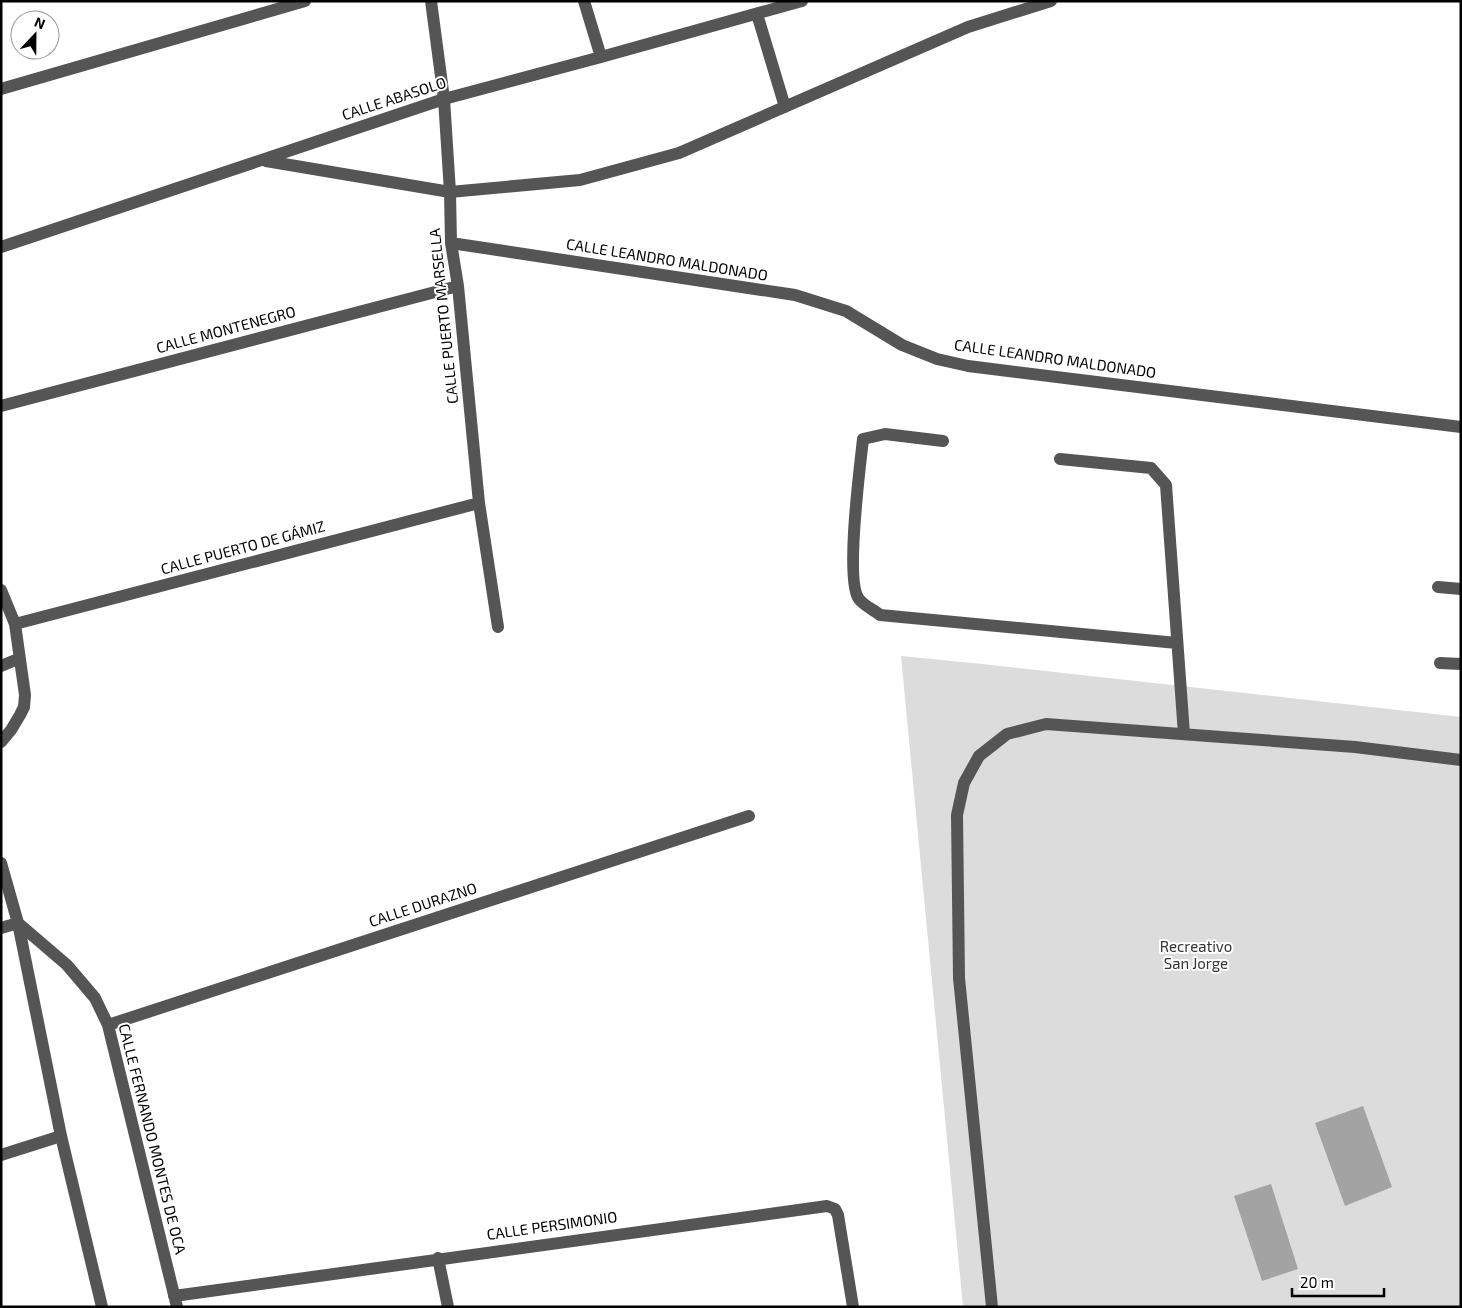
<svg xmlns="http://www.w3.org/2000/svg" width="1462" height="1308" font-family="'Exo 2',sans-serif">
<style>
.green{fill:#dcdcdc}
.water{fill:#a3a3a3}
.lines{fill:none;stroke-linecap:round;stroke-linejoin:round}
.minor{stroke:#555;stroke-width:12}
.labels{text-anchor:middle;stroke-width:4;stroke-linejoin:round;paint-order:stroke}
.street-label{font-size:15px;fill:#000;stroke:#fff}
.park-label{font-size:15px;fill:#333;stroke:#fff}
</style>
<rect width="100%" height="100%" fill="#fff"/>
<!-- green -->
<path class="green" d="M 901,656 L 982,664 L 1461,717 L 1461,1307 L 963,1307 Z"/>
<!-- water -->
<path class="water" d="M 1363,1106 L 1392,1187 L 1345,1206 L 1315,1123 Z
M 1271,1184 L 1298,1269 L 1262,1281 L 1234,1196 Z"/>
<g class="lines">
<!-- minor -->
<path class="minor" d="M 431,1 L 444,99 L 450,192 L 451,243 L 458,286 L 479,503 L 498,627
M 584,1 L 601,57
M 757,14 L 785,107
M 1,89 L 305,1
M 266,161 L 450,192 L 580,180 L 679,153 L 968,27 L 1051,1
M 451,243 L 795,295 L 846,311 L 902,345 L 937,359 L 968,366 L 1461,427
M 1,247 L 444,99 L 601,57 L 802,1
M 1,406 L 458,286
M 943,441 L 885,434 L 863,439 C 860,466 845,582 859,599 C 863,605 874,610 880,615 L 1177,643
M 1060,459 L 1151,468 L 1166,485 L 1184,734
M 1438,587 L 1461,589
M 1,590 L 15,624 L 25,695 L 24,707 L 20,715 L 11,730 L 1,742
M 15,624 L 479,503
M 1440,663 L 1461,664
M 1,666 L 18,659
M 1,863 L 18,923 L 61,1136 L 102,1307
M 1,928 L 18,923 L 67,965 L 95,998 L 108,1025 L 177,1307
M 108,1025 L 749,816
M 1,1155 L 61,1136
M 438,1258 L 448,1307
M 174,1296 L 827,1206 L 835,1209 L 838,1215 L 853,1307
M 992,1307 L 959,978 L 957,815 L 964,783 L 979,756 L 1007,734 L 1046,724 L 1355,747 L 1461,760"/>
</g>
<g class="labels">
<!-- street labels -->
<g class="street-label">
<text transform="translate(394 99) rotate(-18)" y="5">CALLE ABASOLO</text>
<text transform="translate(667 260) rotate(9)" y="5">CALLE LEANDRO MALDONADO</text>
<text transform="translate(444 316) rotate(-96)" y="5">CALLE PUERTO MARSELLA</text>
<text transform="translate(226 330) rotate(-15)" y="5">CALLE MONTENEGRO</text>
<text transform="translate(1055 359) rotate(8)" y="5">CALLE LEANDRO MALDONADO</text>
<text transform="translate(243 548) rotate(-15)" y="5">CALLE PUERTO DE GÁMIZ</text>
<text transform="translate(423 905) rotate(-18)" y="5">CALLE DURAZNO</text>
<text transform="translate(152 1139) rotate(76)" y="5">CALLE FERNANDO MONTES DE OCA</text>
<text transform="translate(552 1226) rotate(-8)" y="5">CALLE PERSIMONIO</text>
</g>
<!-- park labels -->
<g class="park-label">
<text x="1196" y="952">Recreativo<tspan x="1196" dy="17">San Jorge</tspan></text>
</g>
</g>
<!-- border -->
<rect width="1462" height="1308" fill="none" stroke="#000000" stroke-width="5"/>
<!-- north arrow -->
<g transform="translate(35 35) rotate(22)"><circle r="24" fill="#ffffff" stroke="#999999"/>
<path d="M0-4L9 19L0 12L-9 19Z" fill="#000000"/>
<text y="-8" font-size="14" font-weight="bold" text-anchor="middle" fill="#000000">N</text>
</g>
<!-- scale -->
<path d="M1292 1288v8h92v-8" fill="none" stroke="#000000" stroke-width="2.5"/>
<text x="1300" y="1288" font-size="15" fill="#000000" stroke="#ffffff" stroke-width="4" paint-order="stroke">20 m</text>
</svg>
